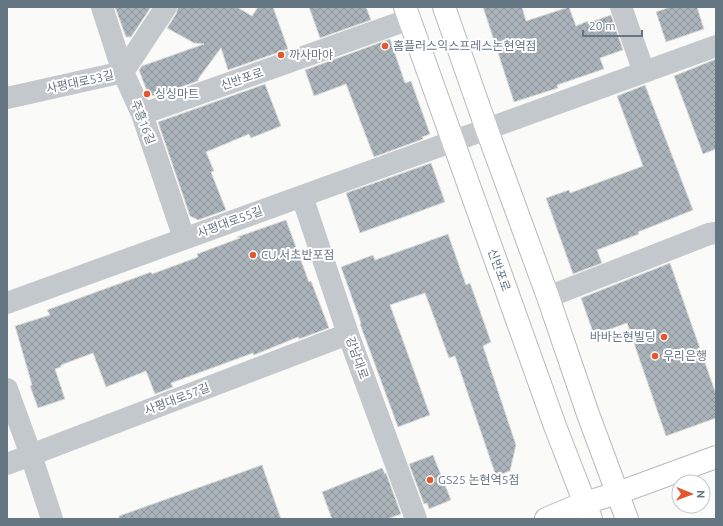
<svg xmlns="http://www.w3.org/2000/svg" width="723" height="526" font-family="Ubuntu,'Noto Sans KR',sans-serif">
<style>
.building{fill:url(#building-cross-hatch);stroke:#dcdcda}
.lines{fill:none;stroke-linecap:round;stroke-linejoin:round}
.major-casing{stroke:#b5babe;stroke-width:24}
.minor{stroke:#c3c8cc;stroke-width:22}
.major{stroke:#fff;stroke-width:22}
.poi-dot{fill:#e4572e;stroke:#fff;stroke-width:1.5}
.labels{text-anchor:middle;stroke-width:4;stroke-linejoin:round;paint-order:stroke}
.poi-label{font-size:12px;fill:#657683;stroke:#fff;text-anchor:start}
.street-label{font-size:12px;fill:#657683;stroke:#fff}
</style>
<defs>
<pattern id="building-cross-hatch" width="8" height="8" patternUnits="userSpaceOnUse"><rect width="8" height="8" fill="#aab3b9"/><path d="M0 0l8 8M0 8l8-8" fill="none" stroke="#8e969c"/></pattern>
</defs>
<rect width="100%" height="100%" fill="#fafaf8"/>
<!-- building -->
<path class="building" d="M 115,7 L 151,7 L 131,37 L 126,37 Z
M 178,7 L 237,7 L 252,16 L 258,7 L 273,7 L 288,49 L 228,70 L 221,48 L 198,79 L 198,81 L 155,96 L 148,94 L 139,70 L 142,66 L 204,44 L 194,43 L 167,28 L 176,14 Z
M 309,7 L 366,7 L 371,20 L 320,38 Z
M 483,7 L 522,7 L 526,21 L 569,7 L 576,26 L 588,21 L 588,23 L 611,15 L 623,50 L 600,58 L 604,69 L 557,85 L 558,88 L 514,102 Z
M 670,7 L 697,7 L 704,29 L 666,42 L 656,12 Z
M 390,39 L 405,83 L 411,81 L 430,134 L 422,137 L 423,139 L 374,157 L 346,84 L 314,96 L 305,70 Z
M 716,59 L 716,149 L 703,154 L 674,76 Z
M 265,84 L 281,126 L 251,138 L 249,134 L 206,152 L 214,171 L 211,172 L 226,210 L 198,220 L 190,216 L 158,122 Z
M 645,85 L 693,210 L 638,232 L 639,234 L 597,250 L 602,263 L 573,274 L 546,198 L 569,190 L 570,193 L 643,166 L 617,96 Z
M 431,163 L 445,202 L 360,233 L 346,193 Z
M 286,220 L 309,282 L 311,281 L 329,328 L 299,339 L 298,337 L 254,355 L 253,353 L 171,383 L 173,387 L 155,394 L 146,371 L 106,387 L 93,353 L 61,365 L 61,367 L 55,369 L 65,399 L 38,408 L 30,386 L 32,385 L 15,326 L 50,315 L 47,310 L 151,272 L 152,274 L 198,257 L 197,254 L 240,238 L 237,237 Z
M 448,234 L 466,285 L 470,283 L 491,342 L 483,346 L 516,445 L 510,471 L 496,476 L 455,356 L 449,358 L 425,293 L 390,305 L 430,415 L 398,427 L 360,324 L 361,323 L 341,267 L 373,255 L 375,260 Z
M 670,263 L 716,394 L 716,418 L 666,436 L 627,323 L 594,335 L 581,298 Z
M 433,455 L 451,500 L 429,509 L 427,503 L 424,504 L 409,464 Z
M 262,465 L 281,519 L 119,519 L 119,516 Z
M 382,468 L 385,474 L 386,473 L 401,514 L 387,519 L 332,519 L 322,492 Z"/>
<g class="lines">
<!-- major casing -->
<g class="major-casing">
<path id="major" d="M 405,7 L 555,426 L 591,519
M 444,7 L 487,130 L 548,297 L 588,414 L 627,519
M 546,519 L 584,503 L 618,493 L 716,457"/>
</g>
<!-- minor -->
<path class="minor" d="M 102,7 L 123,72 L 142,114 L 184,238
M 621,7 L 644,72
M 7,98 L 123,72 L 166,7
M 142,114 L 410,19
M 302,196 L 348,334 L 416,519
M 548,297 L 709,234 L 716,233
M 7,303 C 243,216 480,133 716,46
M 7,389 L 31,455 L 52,519
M 7,464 L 348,334"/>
<!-- major -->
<use href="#major" class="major"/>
</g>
<!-- markers -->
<g class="poi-dot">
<circle cx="385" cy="46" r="4"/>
<circle cx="281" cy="55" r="4"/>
<circle cx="147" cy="94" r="4"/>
<circle cx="253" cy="255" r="4"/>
<circle cx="664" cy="337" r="4"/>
<circle cx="655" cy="356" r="4"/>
<circle cx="430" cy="480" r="4"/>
</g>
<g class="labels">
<!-- poi labels -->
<g class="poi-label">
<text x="393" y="50">홈플러스익스프레스논현역점</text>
<text x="289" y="59">까사마야</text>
<text x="155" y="98">싱싱마트</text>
<text x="261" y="259">CU 서초반포점</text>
<text x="656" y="341" text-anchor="end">바바논현빌딩</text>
<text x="663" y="360">우리은행</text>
<text x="438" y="484">GS25 논현역5점</text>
</g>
<!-- street labels -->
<g class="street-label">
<text transform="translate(242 79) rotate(-19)" y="4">신반포로</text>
<text transform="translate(80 82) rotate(-12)" y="4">사평대로53길</text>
<text transform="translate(143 122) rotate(69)" y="4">주흥16길</text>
<text transform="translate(230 222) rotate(-20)" y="4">사평대로55길</text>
<text transform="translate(499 270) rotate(70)" y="4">신반포로</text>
<text transform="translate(357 358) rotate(70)" y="4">강남대로</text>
<text transform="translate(177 399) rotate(-21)" y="4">사평대로57길</text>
</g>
</g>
<!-- border -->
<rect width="723" height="526" fill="none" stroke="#657683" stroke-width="16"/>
<!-- north arrow -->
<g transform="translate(691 494) rotate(91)"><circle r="19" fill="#ffffff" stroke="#c1c8cd"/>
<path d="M0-3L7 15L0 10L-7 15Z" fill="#e4572e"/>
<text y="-6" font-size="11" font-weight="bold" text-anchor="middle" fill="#657683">N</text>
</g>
<!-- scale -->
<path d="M583 30v6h59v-6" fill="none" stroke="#657683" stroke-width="2"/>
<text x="589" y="30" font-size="12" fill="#657683" stroke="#ffffff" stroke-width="3" paint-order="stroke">20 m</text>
</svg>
